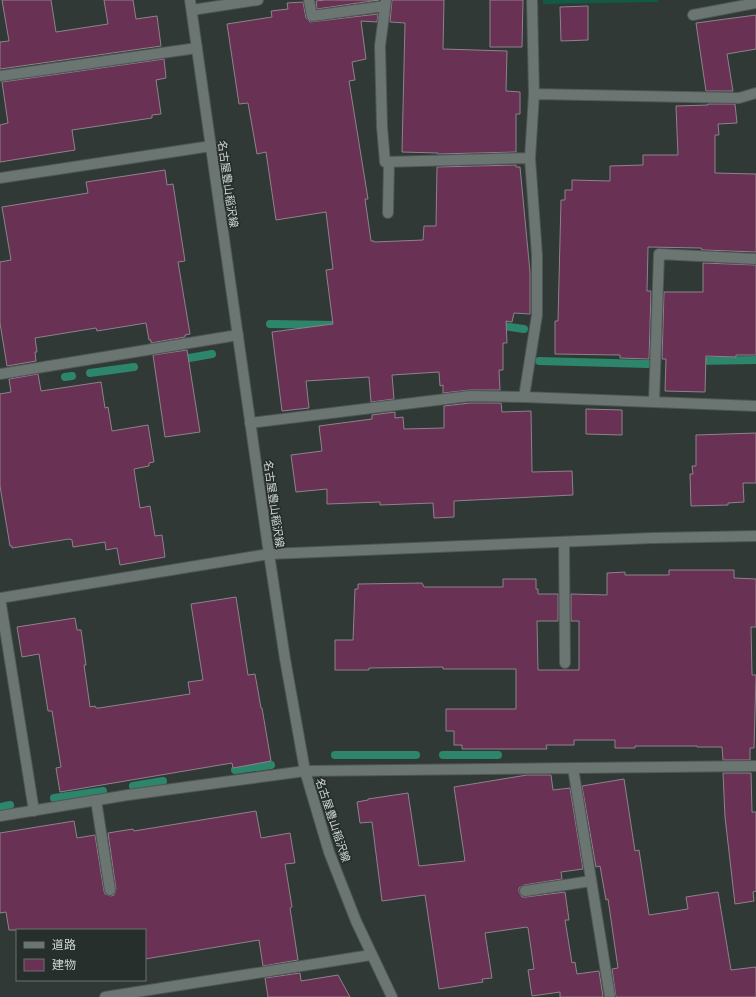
<svg xmlns="http://www.w3.org/2000/svg" width="756" height="997" font-family="Rubik,'Noto Sans JP',sans-serif">
<style>
.green{fill:#135a46}
.lines{fill:none;stroke-linecap:round;stroke-linejoin:round}
.stream{stroke:#2d856b;stroke-width:8}
.building{fill:#693154;stroke:#8d8389}
.service-casing{stroke:#4f5654;stroke-width:12}
.minor-casing{stroke:#4f5654;stroke-width:12}
.tertiary-casing{stroke:#4f5654;stroke-width:12}
.secondary-casing{stroke:#4f5654;stroke-width:12}
.service{stroke:#6b7571;stroke-width:10}
.minor{stroke:#6b7571;stroke-width:10}
.tertiary{stroke:#6b7571;stroke-width:10}
.secondary{stroke:#6b7571;stroke-width:10}
.labels{text-anchor:middle;stroke-width:3.5;stroke-linejoin:round;paint-order:stroke}
.street-label{font-size:11px;fill:#d0d5d3;stroke:#262f2c}
</style>
<rect width="100%" height="100%" fill="#303936"/>
<!-- green -->
<path class="green" d="M 543,0 L 658,0 L 658,2 L 543,4 Z"/>
<g class="lines">
<!-- stream -->
<path class="stream" d="M 270,324 L 337,325
M 496,325 L 524,329
M 178,360 L 212,354
M 539,361 L 648,364
M 695,361 L 756,360
M 90,373 L 134,367
M 65,377 L 72,376
M 335,755 L 416,755
M 443,755 L 498,755
M 235,770 L 271,765
M 133,786 L 163,781
M 54,798 L 103,791
M 0,807 L 10,805"/>
</g>
<!-- building -->
<path class="building" d="M 2,0 L 51,0 L 56,32 L 108,24 L 104,0 L 133,0 L 136,19 L 157,16 L 161,46 L 0,69 L 0,42 L 9,41 Z
M 325,0 L 379,0 L 317,9 L 316,1 Z
M 392,0 L 444,0 L 443,49 L 507,51 L 506,91 L 520,92 L 520,114 L 516,114 L 516,152 L 438,154 L 438,153 L 402,152 L 405,23 L 390,22 Z
M 490,0 L 523,0 L 522,47 L 490,47 Z
M 303,2 L 306,18 L 310,22 L 378,14 L 377,22 L 361,21 L 366,59 L 352,62 L 355,80 L 349,81 L 368,199 L 365,199 L 371,241 L 374,241 L 374,242 L 423,240 L 424,226 L 436,226 L 437,167 L 516,165 L 516,167 L 520,167 L 530,272 L 530,314 L 514,313 L 512,322 L 506,321 L 507,343 L 503,343 L 503,370 L 499,370 L 500,390 L 470,390 L 443,393 L 443,385 L 440,386 L 439,372 L 392,375 L 394,399 L 371,402 L 369,377 L 306,381 L 309,408 L 282,411 L 272,332 L 333,324 L 326,270 L 333,269 L 326,212 L 276,220 L 266,152 L 257,154 L 248,103 L 239,104 L 227,24 L 272,17 L 271,11 L 288,9 L 287,3 Z
M 588,6 L 588,40 L 561,41 L 560,7 Z
M 756,15 L 756,49 L 727,54 L 733,91 L 706,91 L 696,23 Z
M 164,59 L 166,78 L 156,80 L 161,114 L 152,115 L 152,118 L 72,130 L 75,150 L 0,162 L 0,125 L 8,123 L 2,82 Z
M 708,104 L 735,104 L 737,123 L 718,124 L 719,135 L 715,135 L 715,173 L 756,174 L 756,252 L 704,250 L 701,249 L 701,248 L 648,247 L 647,291 L 651,291 L 649,359 L 620,358 L 620,355 L 555,354 L 555,321 L 558,321 L 561,200 L 565,200 L 565,190 L 572,190 L 572,180 L 610,181 L 610,166 L 643,165 L 643,155 L 678,155 L 676,106 L 708,105 Z
M 165,170 L 167,185 L 173,184 L 185,261 L 178,262 L 190,334 L 185,335 L 185,337 L 151,343 L 151,340 L 149,340 L 146,323 L 97,331 L 96,328 L 35,338 L 37,352 L 35,352 L 36,361 L 7,366 L 0,323 L 0,262 L 11,260 L 2,207 L 88,193 L 86,182 Z
M 703,263 L 756,265 L 756,355 L 736,355 L 736,357 L 706,356 L 705,392 L 665,391 L 666,359 L 662,359 L 664,292 L 703,292 Z
M 187,350 L 200,432 L 165,437 L 153,355 Z
M 38,374 L 41,391 L 101,382 L 105,408 L 108,407 L 112,431 L 148,425 L 154,462 L 149,463 L 149,466 L 134,469 L 140,508 L 150,506 L 155,536 L 162,535 L 165,557 L 120,565 L 117,548 L 106,550 L 105,542 L 73,547 L 72,540 L 69,539 L 12,548 L 12,546 L 10,546 L 0,486 L 0,394 L 11,392 L 9,379 Z
M 470,403 L 501,403 L 502,412 L 531,411 L 532,472 L 572,471 L 573,495 L 454,501 L 454,517 L 434,518 L 433,503 L 380,505 L 380,502 L 327,504 L 327,489 L 296,492 L 291,455 L 322,451 L 319,426 L 372,419 L 372,415 L 395,412 L 395,418 L 403,417 L 404,429 L 444,428 L 444,406 Z
M 586,409 L 622,410 L 622,435 L 586,434 Z
M 756,433 L 756,483 L 743,483 L 744,502 L 728,503 L 728,505 L 691,506 L 690,474 L 693,474 L 692,466 L 696,466 L 696,435 Z
M 669,570 L 734,570 L 734,578 L 756,579 L 756,627 L 751,627 L 752,675 L 756,675 L 754,748 L 750,748 L 750,760 L 723,760 L 722,747 L 697,747 L 697,746 L 635,746 L 635,748 L 615,748 L 615,740 L 574,740 L 574,745 L 546,745 L 547,749 L 462,749 L 462,745 L 454,745 L 454,731 L 446,731 L 446,709 L 516,709 L 516,669 L 443,669 L 443,667 L 369,668 L 369,670 L 335,670 L 335,640 L 353,640 L 355,589 L 358,589 L 358,584 L 422,583 L 424,587 L 503,587 L 503,579 L 536,579 L 536,589 L 538,589 L 538,594 L 558,594 L 558,621 L 537,621 L 538,670 L 579,670 L 579,621 L 571,621 L 571,594 L 607,595 L 607,573 L 625,572 L 625,575 L 669,575 Z
M 236,597 L 248,675 L 255,674 L 261,708 L 262,708 L 271,761 L 233,768 L 232,763 L 60,792 L 56,768 L 61,767 L 52,711 L 48,711 L 39,654 L 22,657 L 17,627 L 75,618 L 77,630 L 81,630 L 86,665 L 84,665 L 90,707 L 95,706 L 96,708 L 99,708 L 190,694 L 188,682 L 203,680 L 191,604 Z
M 723,773 L 751,773 L 752,812 L 756,812 L 756,891 L 753,892 L 754,901 L 735,904 L 725,817 Z
M 527,775 L 551,775 L 553,790 L 570,788 L 583,869 L 561,872 L 562,879 L 524,885 L 519,888 L 519,892 L 522,897 L 526,897 L 565,892 L 569,920 L 565,920 L 572,963 L 575,962 L 577,974 L 599,971 L 603,997 L 560,997 L 560,992 L 532,996 L 528,970 L 534,969 L 528,928 L 527,927 L 485,933 L 492,978 L 482,979 L 483,982 L 439,989 L 425,895 L 382,901 L 372,822 L 360,823 L 357,802 L 368,800 L 368,799 L 408,793 L 419,866 L 465,861 L 454,787 Z
M 624,779 L 635,851 L 639,850 L 649,915 L 688,909 L 686,897 L 718,892 L 731,970 L 756,967 L 756,997 L 616,997 L 612,969 L 618,968 L 608,899 L 606,900 L 600,866 L 596,867 L 582,786 Z
M 256,811 L 261,838 L 290,833 L 295,863 L 285,864 L 292,907 L 290,908 L 298,960 L 263,966 L 259,940 L 145,959 L 145,930 L 9,930 L 6,912 L 0,913 L 0,833 L 74,821 L 77,838 L 95,835 L 104,891 L 105,894 L 111,896 L 114,895 L 116,889 L 108,833 L 133,829 L 134,831 Z
M 300,973 L 301,981 L 338,975 L 350,997 L 268,997 L 265,978 Z"/>
<g class="lines">
<!-- service casing -->
<g class="service-casing">
<path id="service" d="M 693,15 L 756,3
M 388,213 L 389,162
M 564,542 L 565,663
M 96,800 L 110,890
M 525,891 L 591,881"/>
</g>
<!-- minor casing -->
<g class="minor-casing">
<path id="minor" d="M 309,0 L 312,16 L 385,6
M 386,0 L 380,46 L 382,127 L 385,162 L 530,158
M 192,10 L 258,0
M 0,76 L 197,48
M 534,94 L 739,98 L 756,93
M 0,178 L 211,146
M 0,374 L 238,335
M 524,397 L 537,315 L 537,255 L 530,158 L 534,94 L 532,0
M 654,402 L 659,254 L 756,259
M 250,423 L 470,396 L 524,397 L 756,406
M 0,598 L 269,554
M 0,598 L 34,811
M 573,768 L 610,997
M 0,816 L 128,795 L 305,771 L 756,766
M 105,997 L 371,955"/>
</g>
<!-- tertiary casing -->
<g class="tertiary-casing">
<path id="tertiary" d="M 269,554 L 653,538 L 756,536"/>
</g>
<!-- secondary casing -->
<g class="secondary-casing">
<path id="secondary" d="M 190,0 L 269,554 L 285,659 L 305,771 L 329,852 L 356,921 L 392,997"/>
</g>
<!-- service -->
<use href="#service" class="service"/>
<!-- minor -->
<use href="#minor" class="minor"/>
<!-- tertiary -->
<use href="#tertiary" class="tertiary"/>
<!-- secondary -->
<use href="#secondary" class="secondary"/>
</g>
<g class="labels">
<!-- street labels -->
<g class="street-label">
<text transform="translate(228 184) rotate(82)" y="4">名古屋豊山稲沢線</text>
<text transform="translate(274 504) rotate(82)" y="4">名古屋豊山稲沢線</text>
<text transform="translate(333 820) rotate(72)" y="4">名古屋豊山稲沢線</text>
</g>
</g>
<!-- legend -->
<rect x="16" y="929" width="130" height="52" fill="#262f2c" stroke="#6a716f"/>
<rect x="24" y="942" width="20" height="6" fill="#6b7571" stroke="#6a716f"/>
<text x="52" y="949" font-size="12" fill="#d0d5d3">道路</text>
<rect x="24" y="959" width="20" height="12" fill="#693154" stroke="#6a716f"/>
<text x="52" y="969" font-size="12" fill="#d0d5d3">建物</text>
</svg>
